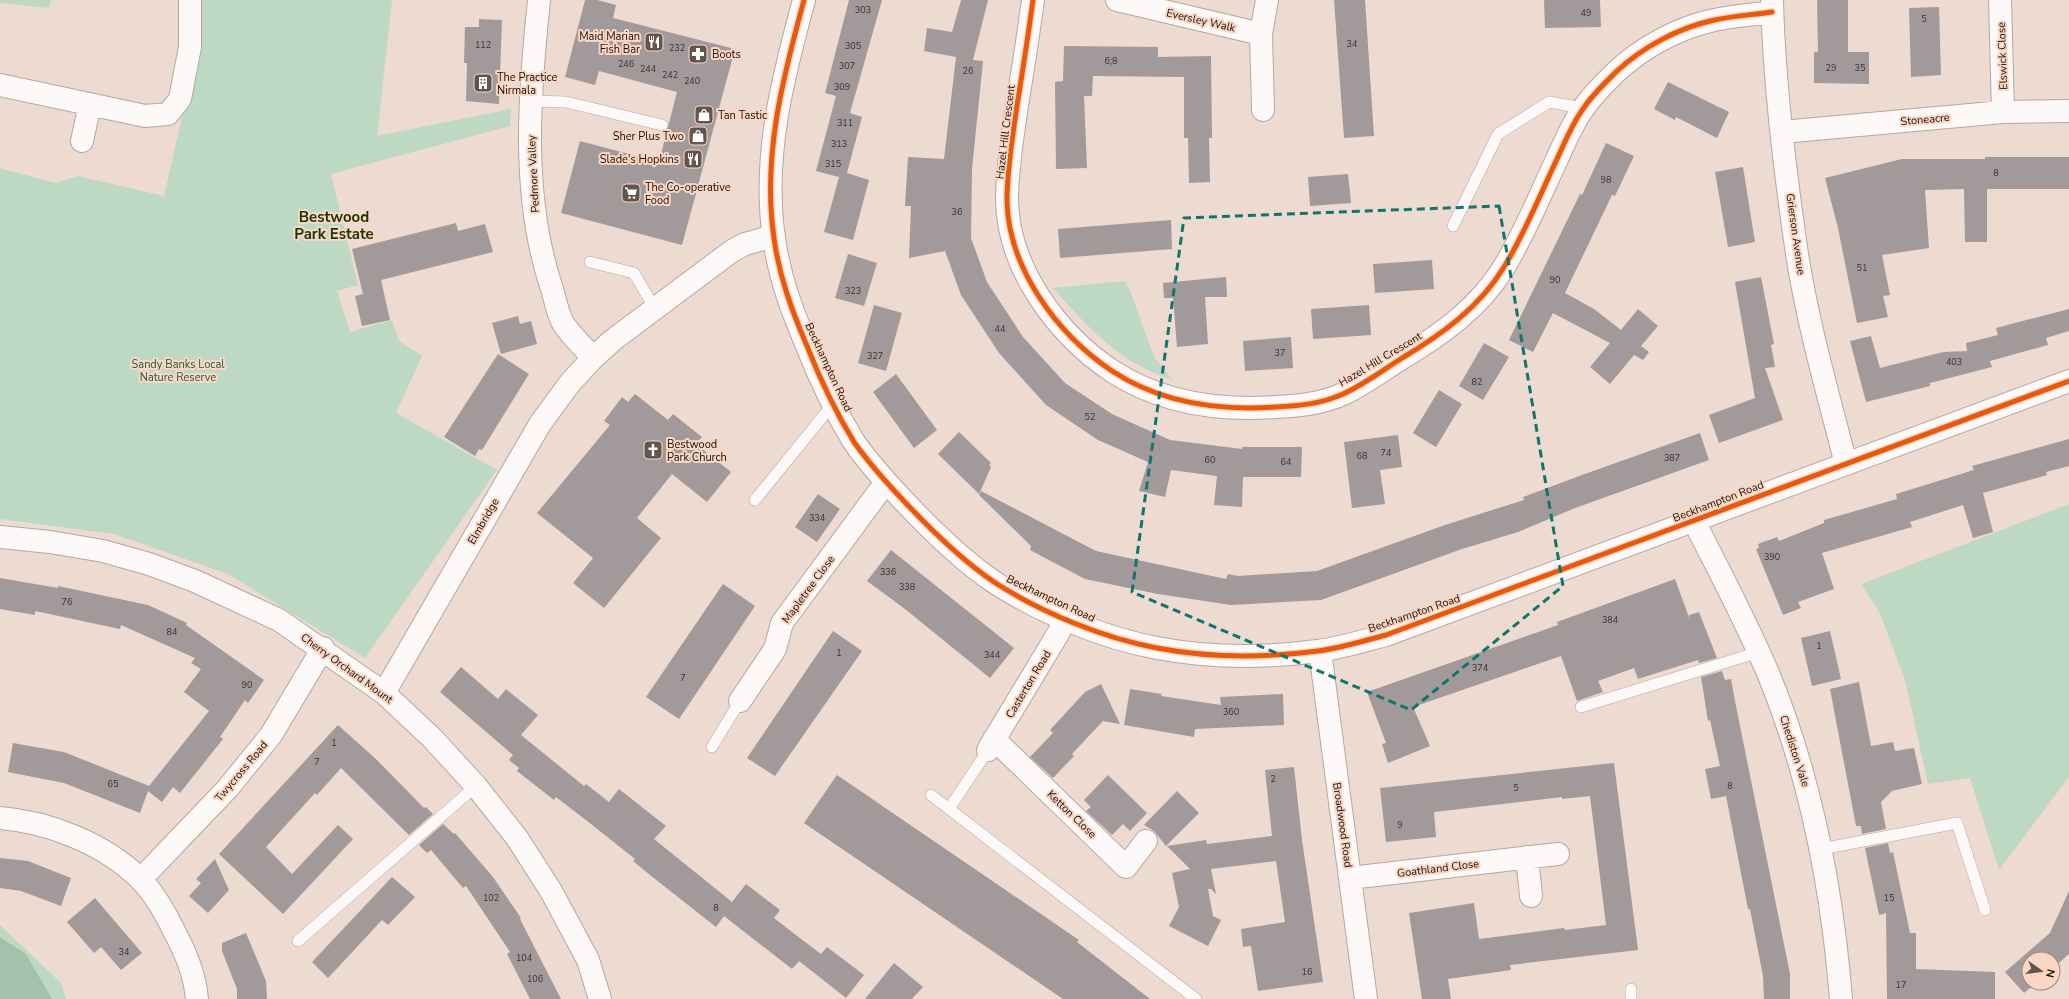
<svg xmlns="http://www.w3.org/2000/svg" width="2069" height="999" font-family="'Nunito Sans',sans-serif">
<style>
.green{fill:#bed9c3}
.forest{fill:#a3c2ab}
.building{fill:#a2999b}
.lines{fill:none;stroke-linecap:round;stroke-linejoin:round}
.service-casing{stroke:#b5a7a0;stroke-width:12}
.minor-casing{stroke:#b5a7a0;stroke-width:24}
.tertiary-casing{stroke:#b5a7a0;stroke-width:24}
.service{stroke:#fcf9f8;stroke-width:11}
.minor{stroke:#fcf9f8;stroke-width:22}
.tertiary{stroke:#fcf9f8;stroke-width:22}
.cycleway-casing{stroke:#fad7c4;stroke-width:8}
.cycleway{stroke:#e8590c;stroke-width:5}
.marked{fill:none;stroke:#0f766e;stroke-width:3;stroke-dasharray:8 5;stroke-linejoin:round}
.labels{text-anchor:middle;stroke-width:4;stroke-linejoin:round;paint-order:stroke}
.number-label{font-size:9px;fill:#3b312d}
.street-label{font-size:11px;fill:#190e08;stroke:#fad7c4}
.poi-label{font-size:11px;fill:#190e08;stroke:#fad7c4;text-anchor:start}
.park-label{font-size:11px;fill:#20583f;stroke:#fad7c4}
.district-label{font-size:15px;font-weight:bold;fill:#193505;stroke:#fad7c4}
</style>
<rect width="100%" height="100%" fill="#eddad1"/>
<!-- green -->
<path class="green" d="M 0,0 L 51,0 L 49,8 L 0,3 Z
M 196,0 L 392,0 L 377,136 L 511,109 L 510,126 L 331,174 L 358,285 L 337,291 L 350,332 L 392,320 L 399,341 L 422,356 L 396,413 L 497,470 L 365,658 L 228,574 L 114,534 L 0,519 L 0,168 L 55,183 L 78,176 L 164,196 L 197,51 Z
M 1125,281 L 1131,293 L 1154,357 L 1173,380 C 1120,363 1089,329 1053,288 Z
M 2069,504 L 2069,777 L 1999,870 L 1970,778 L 1928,784 L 1905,680 L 1879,611 L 1861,584 Z
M 0,925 L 61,983 L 66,999 L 0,999 Z"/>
<!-- forest -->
<path class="forest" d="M 0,937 L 26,954 L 52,999 L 0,999 Z"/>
<!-- building -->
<path class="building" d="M 585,0 L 597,0 L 616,5 L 613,18 L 735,49 L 682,245 L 561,213 L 580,141 L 659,162 L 677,92 L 599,71 L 595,85 L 565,77 Z
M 849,0 L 882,0 L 850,113 L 862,117 L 847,173 L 869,180 L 853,240 L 824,232 L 839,177 L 816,171 L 836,96 L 825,93 Z
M 961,0 L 988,0 L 973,60 L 983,61 L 972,169 L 971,238 L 987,282 L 1023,337 L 1065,383 L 1112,414 L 1170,440 L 1242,449 L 1242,447 L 1302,447 L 1301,477 L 1243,477 L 1242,507 L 1214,505 L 1217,476 L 1171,470 L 1165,497 L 1139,491 L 1148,462 L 1098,440 L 1046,405 L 999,353 L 961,295 L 945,251 L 909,258 L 911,206 L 905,206 L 908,157 L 944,159 L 956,57 L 924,51 L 927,28 L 952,32 Z
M 1334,0 L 1365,0 L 1374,136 L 1344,138 Z
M 1544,0 L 1600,0 L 1601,27 L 1545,28 Z
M 1817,0 L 1848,0 L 1848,52 L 1869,52 L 1869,84 L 1814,83 L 1814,52 L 1818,52 Z
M 1939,7 L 1941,75 L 1911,77 L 1909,8 Z
M 479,19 L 502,20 L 499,104 L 466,101 L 467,63 L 464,63 L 465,27 L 479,27 Z
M 1064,46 L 1158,47 L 1158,57 L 1211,56 L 1212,138 L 1209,138 L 1210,182 L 1189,183 L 1188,138 L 1184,138 L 1184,77 L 1093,76 L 1092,96 L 1084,96 L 1087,168 L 1056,169 L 1055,82 L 1063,81 Z
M 1668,82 L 1729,112 L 1717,138 L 1676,117 L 1675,120 L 1654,109 Z
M 1606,143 L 1634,156 L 1615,196 L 1612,195 L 1565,293 L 1594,309 L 1621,330 L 1638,309 L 1658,326 L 1641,346 L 1649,352 L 1643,360 L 1634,355 L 1610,384 L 1590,367 L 1610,343 L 1553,313 L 1533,352 L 1509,340 L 1580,194 L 1582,195 Z
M 1985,157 L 2069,157 L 2069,189 L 1987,189 L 1987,242 L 1965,242 L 1964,189 L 1925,190 L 1929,248 L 1882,255 L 1890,295 L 1883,296 L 1888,317 L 1857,323 L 1838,228 L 1825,178 L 1902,159 L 1985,159 Z
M 1743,167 L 1755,242 L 1728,247 L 1715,172 Z
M 1348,174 L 1351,203 L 1310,206 L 1308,177 Z
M 1171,220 L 1172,249 L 1060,258 L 1058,229 Z
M 456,223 L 458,231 L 485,224 L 493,252 L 381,280 L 390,320 L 362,326 L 355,296 L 363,294 L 352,249 Z
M 848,254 L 877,263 L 864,306 L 835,298 Z
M 1432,260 L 1434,289 L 1375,293 L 1373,264 Z
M 1226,277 L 1227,297 L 1205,297 L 1208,344 L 1177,347 L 1173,298 L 1164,298 L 1163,283 Z
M 1761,277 L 1774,344 L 1771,345 L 1775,367 L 1765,368 L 1783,420 L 1719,443 L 1709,415 L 1755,398 L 1735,282 Z
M 874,305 L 902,313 L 886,371 L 858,363 Z
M 1369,305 L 1371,335 L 1313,339 L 1311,309 Z
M 2069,309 L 2069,331 L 2046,338 L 2048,345 L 1990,361 L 1992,367 L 1930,383 L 1930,386 L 1866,402 L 1850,341 L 1871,336 L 1880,368 L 1943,352 L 1967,351 L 1966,343 L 1998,335 L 1996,328 Z
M 518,316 L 520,324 L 531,321 L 537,344 L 501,354 L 492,323 Z
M 1291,337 L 1293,368 L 1245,371 L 1243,341 Z
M 1484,343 L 1509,357 L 1483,400 L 1459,386 Z
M 498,354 L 529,374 L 482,450 L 479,449 L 475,456 L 444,437 Z
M 896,374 L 937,430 L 914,448 L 873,392 Z
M 1439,390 L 1462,404 L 1436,447 L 1413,433 Z
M 635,394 L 668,420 L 673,414 L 702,437 L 696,444 L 731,472 L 707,502 L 672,474 L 637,518 L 661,538 L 604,608 L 573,583 L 593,558 L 537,513 L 610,425 L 604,421 L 622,397 L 628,402 Z
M 959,432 L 991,463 L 989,465 L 991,467 L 979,494 L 938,454 Z
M 1700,433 L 1709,460 L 1575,508 L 1518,532 L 1462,549 L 1321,600 L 1231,605 L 1158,594 L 1085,579 L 1030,550 L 1031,546 L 979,495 L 981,491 L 1096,551 L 1226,579 L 1228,574 L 1238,576 L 1317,571 L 1445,525 L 1524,500 L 1523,497 L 1582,475 Z
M 1398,435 L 1402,467 L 1380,470 L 1385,504 L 1352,508 L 1344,442 Z
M 2069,439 L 2069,466 L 2046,472 L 2047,475 L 1983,493 L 1993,532 L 1973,538 L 1963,505 L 1910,522 L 1912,527 L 1822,553 L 1834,589 L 1798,602 L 1801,608 L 1783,615 L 1756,549 L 1759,548 L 1758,544 L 1777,537 L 1779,541 L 1824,523 L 1824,520 L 1897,499 L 1896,494 L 1974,470 L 1972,466 Z
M 818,494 L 840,509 L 817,542 L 795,527 Z
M 891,550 L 1014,648 L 990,678 L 905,609 L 867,581 Z
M 0,578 L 58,588 L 58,586 L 148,605 L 187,623 L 186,625 L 264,680 L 248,703 L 245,700 L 220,737 L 223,739 L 180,793 L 173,787 L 162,802 L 148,791 L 140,813 L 64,783 L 8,772 L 13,743 L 64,752 L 149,786 L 209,711 L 184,692 L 201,669 L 191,663 L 195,658 L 121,625 L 120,629 L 35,611 L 35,615 L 0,609 Z
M 1675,579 L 1690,620 L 1689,615 L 1699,612 L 1717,658 L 1699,663 L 1698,660 L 1638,679 L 1634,668 L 1598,681 L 1603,692 L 1577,701 L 1561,656 L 1413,707 L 1430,746 L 1388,763 L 1382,744 L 1386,743 L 1367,692 L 1558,625 L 1557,622 Z
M 723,584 L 755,606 L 679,719 L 646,697 Z
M 833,631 L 862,651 L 775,776 L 747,758 Z
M 1830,631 L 1841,679 L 1812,686 L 1801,638 Z
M 461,667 L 498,699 L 506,689 L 538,715 L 521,735 L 584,786 L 586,784 L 609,802 L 619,789 L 666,826 L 654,839 L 732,902 L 746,884 L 780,910 L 774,918 L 792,932 L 821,954 L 827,947 L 864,975 L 846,998 L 799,961 L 792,969 L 724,916 L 716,927 L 650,875 L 633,861 L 635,859 L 591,824 L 556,797 L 554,800 L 517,771 L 519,768 L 509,760 L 513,755 L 440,692 Z
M 1722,671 L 1725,680 L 1731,679 L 1735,701 L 1790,974 L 1790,999 L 1764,999 L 1763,976 L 1750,909 L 1748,909 L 1726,796 L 1711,799 L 1705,769 L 1720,766 L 1710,720 L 1708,721 L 1701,677 Z
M 1859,682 L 1871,746 L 1893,742 L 1895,751 L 1914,748 L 1922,784 L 1892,791 L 1881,802 L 1886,829 L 1862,834 L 1861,826 L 1856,826 L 1830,689 Z
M 1101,684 L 1120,724 L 1103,721 L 1072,754 L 1074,756 L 1053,778 L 1030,757 L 1053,733 L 1050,730 L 1085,692 Z
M 1130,689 L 1162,694 L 1161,696 L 1221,705 L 1220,697 L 1283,694 L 1284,725 L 1195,729 L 1194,737 L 1124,725 Z
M 338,725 L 377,760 L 424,808 L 426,807 L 433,814 L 409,835 L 341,768 L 317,795 L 315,793 L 266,847 L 292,874 L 338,825 L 353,839 L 283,914 L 219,854 Z
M 1614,763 L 1638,950 L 1510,965 L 1511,970 L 1448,979 L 1451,999 L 1422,999 L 1409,913 L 1474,903 L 1479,939 L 1564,928 L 1565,930 L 1606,925 L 1590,796 L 1562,799 L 1562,797 L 1434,812 L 1436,837 L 1386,842 L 1380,788 Z
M 1294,767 L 1302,840 L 1323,982 L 1258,991 L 1251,946 L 1243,947 L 1241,929 L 1285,922 L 1276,861 L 1211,869 L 1216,894 L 1211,889 L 1208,889 L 1213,916 L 1221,920 L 1208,946 L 1169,926 L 1179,907 L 1172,873 L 1190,869 L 1167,846 L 1206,840 L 1207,844 L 1272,836 L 1265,770 Z
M 837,775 L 1079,940 L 1077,942 L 1150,999 L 1063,999 L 804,823 Z
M 1108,775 L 1147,813 L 1130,831 L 1123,824 L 1112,835 L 1086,811 L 1091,807 L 1084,800 Z
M 1177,791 L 1199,813 L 1166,846 L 1154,831 L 1144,825 Z
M 443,824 L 454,834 L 455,833 L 493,877 L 521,918 L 520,919 L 561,999 L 530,999 L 507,954 L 510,952 L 466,886 L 463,888 L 431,850 L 427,853 L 419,845 Z
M 1888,843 L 1890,853 L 1893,852 L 1910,933 L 1916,933 L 1916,969 L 1995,972 L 1995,999 L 1887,999 L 1886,913 L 1879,915 L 1865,848 Z
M 0,858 L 28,861 L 71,878 L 61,906 L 21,891 L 0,888 Z
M 215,859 L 229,890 L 208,913 L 189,896 L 201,883 L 196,879 Z
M 392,877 L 415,897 L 388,925 L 382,920 L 328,978 L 312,962 Z
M 2069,891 L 2069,954 L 2053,968 L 2053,959 L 2029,959 L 2029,983 L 2036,983 L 2024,993 L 2005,972 L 2050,933 Z
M 95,898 L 142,953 L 121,970 L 101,947 L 94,953 L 67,922 Z
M 246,933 L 266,981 L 267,999 L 237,999 L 237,989 L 222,951 L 222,943 Z
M 894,963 L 923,987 L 912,999 L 865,999 Z"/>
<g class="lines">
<!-- service casing -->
<g class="service-casing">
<path id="service" d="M 531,101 L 566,102 L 662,125
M 1453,226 L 1498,134 L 1549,102 L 1583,108
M 590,262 L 634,273 L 655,309
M 755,500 L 833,404
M 1581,707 L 1759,652
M 712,747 L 740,701
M 931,795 L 1196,999
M 949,809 L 988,750
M 1821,849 L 1957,823 L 1985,910
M 298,941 L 476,786
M 1631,989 L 1631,999"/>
</g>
<!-- minor casing -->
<g class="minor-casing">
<path id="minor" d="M 539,0 C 529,95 521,194 551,286 C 555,297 557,313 563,323 C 571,336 584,347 593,358
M 1033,0 C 1028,37 1022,75 1016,112 C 1012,141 1007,171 1007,200 C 1008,268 1057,334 1112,371 C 1161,403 1218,411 1275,407 C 1298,406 1321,404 1343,394 C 1363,385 1383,370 1402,358 C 1441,335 1480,307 1504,267 C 1525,233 1540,195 1557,159 C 1565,142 1572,124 1583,109 C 1592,95 1605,83 1617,71 C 1642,48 1676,29 1710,21 C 1730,16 1752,15 1772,12
M 1117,0 L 1261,34
M 1772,0 C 1774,83 1785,172 1797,254 C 1808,325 1828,394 1846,464
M 2000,0 L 2003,112
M 0,85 L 145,116 L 168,114 L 180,99 L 190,47 L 190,0
M 1263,110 L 1261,34 L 1267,0
M 1782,132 L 2003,112 L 2069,111
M 82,141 L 90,104
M 1694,521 C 1719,571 1746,621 1768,673 C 1811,777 1832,887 1841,999
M 0,537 L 50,542 L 103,551 L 149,564 L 195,581 L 279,620 L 384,693 L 432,738 L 476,786 L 517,838 L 551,891 L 588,960 L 600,999
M 1320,651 L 1366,999
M 384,693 L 540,424 L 570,383 L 593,358 L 613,340 L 732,251 L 745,244 L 774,236
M 740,701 L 775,649 L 782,623 L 886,482
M 994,739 L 1126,867 L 1146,841
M 988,750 L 1059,632 L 1064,618
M 0,818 C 49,822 105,844 140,879 C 155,894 166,914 175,933 C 186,953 195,976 197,999
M 1527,857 L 1531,896
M 1350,878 L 1558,854
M 141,879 L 228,788 L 271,735 L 323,648"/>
</g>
<!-- tertiary casing -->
<g class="tertiary-casing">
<path id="tertiary" d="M 804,0 C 783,77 762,157 774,238 C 779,276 792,311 807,346 C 820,379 835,411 854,442 C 868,462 885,481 902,499 C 930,529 960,559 994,582 C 1040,612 1103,638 1157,648 C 1210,658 1265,658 1318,651 C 1341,648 1363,641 1386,635 L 2069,381"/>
</g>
<!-- service -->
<use href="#service" class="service"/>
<!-- minor -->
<use href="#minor" class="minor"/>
<!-- tertiary -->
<use href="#tertiary" class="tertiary"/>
<!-- cycleway casing -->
<g class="cycleway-casing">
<path id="cycleway" d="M 804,0 C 783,77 762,157 774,238 C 779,276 792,311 807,346 C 820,379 835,411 854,442 C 868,462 885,481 902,499 C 930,529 960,559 994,582 C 1040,612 1103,638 1157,648 C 1210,658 1265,658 1318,651 C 1341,648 1363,641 1386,635 L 2069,381
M 1033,0 C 1028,37 1022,75 1016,112 C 1012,141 1007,171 1007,200 C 1008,268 1057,334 1112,371 C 1161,403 1218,411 1275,407 C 1298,406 1321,404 1343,394 C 1363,385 1383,370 1402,358 C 1441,335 1480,307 1504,267 C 1525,233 1540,195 1557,159 C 1565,142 1572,124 1583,109 C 1592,95 1605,83 1617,71 C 1642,48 1676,29 1710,21 C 1730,16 1752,15 1772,12"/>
</g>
<!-- cycleway -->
<use href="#cycleway" class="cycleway"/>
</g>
<!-- marked area -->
<path class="marked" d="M 1499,206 L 1563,586 L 1411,710 L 1132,592 L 1184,218 Z"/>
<!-- icons -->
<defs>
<g id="restaurant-square" transform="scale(1)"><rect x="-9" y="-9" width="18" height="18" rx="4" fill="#63554e" stroke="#fad7c4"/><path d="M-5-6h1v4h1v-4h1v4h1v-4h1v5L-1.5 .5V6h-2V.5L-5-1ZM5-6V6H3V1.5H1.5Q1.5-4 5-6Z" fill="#fff"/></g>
<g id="pharmacy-square" transform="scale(1)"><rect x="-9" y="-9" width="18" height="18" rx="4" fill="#63554e" stroke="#fad7c4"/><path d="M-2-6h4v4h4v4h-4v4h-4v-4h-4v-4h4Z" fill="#fff"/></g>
<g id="building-square" transform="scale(1)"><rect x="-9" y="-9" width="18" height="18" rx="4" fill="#63554e" stroke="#fad7c4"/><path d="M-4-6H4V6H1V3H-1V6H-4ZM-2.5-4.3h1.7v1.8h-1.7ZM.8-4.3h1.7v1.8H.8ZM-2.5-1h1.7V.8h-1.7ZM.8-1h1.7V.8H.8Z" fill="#fff"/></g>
<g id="shop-square" transform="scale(1)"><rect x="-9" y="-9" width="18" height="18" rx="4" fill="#63554e" stroke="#fad7c4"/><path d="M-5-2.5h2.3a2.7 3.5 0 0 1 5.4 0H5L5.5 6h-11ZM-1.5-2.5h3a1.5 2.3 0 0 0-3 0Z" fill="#fff"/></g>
<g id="supermarket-square" transform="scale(1)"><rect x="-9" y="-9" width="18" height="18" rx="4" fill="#63554e" stroke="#fad7c4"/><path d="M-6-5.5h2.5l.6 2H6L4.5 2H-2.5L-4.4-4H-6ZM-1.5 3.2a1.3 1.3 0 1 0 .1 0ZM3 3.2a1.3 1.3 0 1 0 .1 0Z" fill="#fff"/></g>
<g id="church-square" transform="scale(1)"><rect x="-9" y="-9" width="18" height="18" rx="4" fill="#63554e" stroke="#fad7c4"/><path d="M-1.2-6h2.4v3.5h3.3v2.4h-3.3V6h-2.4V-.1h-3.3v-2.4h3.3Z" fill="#fff"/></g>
</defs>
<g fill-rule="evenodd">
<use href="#restaurant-square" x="654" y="42"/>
<use href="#pharmacy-square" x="698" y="54"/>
<use href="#building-square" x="483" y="83"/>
<use href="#shop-square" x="704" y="115"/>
<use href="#shop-square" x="698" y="136"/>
<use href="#restaurant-square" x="693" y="159"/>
<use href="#supermarket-square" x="631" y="193"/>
<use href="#church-square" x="653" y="450"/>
</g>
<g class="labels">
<!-- number labels -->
<g class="number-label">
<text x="863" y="13">303</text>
<text x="1586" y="16">49</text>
<text x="1924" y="22">5</text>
<text x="1352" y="47">34</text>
<text x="483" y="48">112</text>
<text x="853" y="49">305</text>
<text x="677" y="51">232</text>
<text x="1111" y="64">6;8</text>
<text x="626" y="67">246</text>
<text x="847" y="69">307</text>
<text x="1831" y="71">29</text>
<text x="1860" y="71">35</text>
<text x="648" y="72">244</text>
<text x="968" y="74">26</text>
<text x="670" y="78">242</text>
<text x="692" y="84">240</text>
<text x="842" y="90">309</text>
<text x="845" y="126">311</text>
<text x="839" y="147">313</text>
<text x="833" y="167">315</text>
<text x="1996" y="176">8</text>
<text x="1606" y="183">98</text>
<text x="957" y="215">36</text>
<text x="1862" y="271">51</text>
<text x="1555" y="283">90</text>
<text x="853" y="294">323</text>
<text x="1000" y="332">44</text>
<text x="1280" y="356">37</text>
<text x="875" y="359">327</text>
<text x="1954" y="365">403</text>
<text x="1477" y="385">82</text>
<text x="1090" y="420">52</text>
<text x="1386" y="456">74</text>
<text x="1362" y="459">68</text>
<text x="1672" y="461">387</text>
<text x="1210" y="463">60</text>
<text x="1286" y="465">64</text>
<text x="817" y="521">334</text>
<text x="1772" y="560">390</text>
<text x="888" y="575">336</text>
<text x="907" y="590">338</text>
<text x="67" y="605">76</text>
<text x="1610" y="623">384</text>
<text x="172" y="635">84</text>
<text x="1819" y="649">1</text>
<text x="839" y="656">1</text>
<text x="992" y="658">344</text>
<text x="1480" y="671">374</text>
<text x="683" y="681">7</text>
<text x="247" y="688">90</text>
<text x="1231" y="715">360</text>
<text x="334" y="746">1</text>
<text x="317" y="765">7</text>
<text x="1273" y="782">2</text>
<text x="113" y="787">65</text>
<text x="1730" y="789">8</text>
<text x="1516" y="791">5</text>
<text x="1400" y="828">9</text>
<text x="491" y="901">102</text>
<text x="1889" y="901">15</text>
<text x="716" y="911">8</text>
<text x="124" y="955">34</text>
<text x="524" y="961">104</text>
<text x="1307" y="975">16</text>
<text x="535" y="982">106</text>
<text x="1901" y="988">17</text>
</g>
<!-- street labels -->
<g class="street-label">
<text transform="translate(1201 20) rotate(13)" y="4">Eversley Walk</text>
<text transform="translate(2002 56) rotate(-92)" y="4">Elswick Close</text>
<text transform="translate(1925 119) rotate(-5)" y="4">Stoneacre</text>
<text transform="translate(1005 132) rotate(-83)" y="4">Hazel Hill Crescent</text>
<text transform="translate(533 174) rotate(-93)" y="4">Pedmore Valley</text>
<text transform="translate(1796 234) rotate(82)" y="4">Grierson Avenue</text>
<text transform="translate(1380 359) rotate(-31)" y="4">Hazel Hill Crescent</text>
<text transform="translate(829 367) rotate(65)" y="4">Beckhampton Road</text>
<text transform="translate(1718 501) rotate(-21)" y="4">Beckhampton Road</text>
<text transform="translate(483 521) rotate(-60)" y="4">Elmbridge</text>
<text transform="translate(808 589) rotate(-54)" y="4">Mapletree Close</text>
<text transform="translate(1051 598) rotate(25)" y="4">Beckhampton Road</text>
<text transform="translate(1414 613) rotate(-19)" y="4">Beckhampton Road</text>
<text transform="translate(347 668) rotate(36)" y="4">Cherry Orchard Mount</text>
<text transform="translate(1028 684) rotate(-59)" y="4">Casterton Road</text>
<text transform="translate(1795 751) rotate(72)" y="4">Chediston Vale</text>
<text transform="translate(241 771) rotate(-50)" y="4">Twycross Road</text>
<text transform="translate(1072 814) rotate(44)" y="4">Ketton Close</text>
<text transform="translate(1343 825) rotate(82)" y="4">Broadwood Road</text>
<text transform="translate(1438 868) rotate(-7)" y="4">Goathland Close</text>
</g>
<!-- poi labels -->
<g class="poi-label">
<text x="640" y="40" text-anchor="end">Maid Marian<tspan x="640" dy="13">Fish Bar</tspan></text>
<text x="712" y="58">Boots</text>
<text x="497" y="81">The Practice<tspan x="497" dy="13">Nirmala</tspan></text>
<text x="718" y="119">Tan Tastic</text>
<text x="684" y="140" text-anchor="end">Sher Plus Two</text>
<text x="679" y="163" text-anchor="end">Slade's Hopkins</text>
<text x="645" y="191">The Co-operative<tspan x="645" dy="13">Food</tspan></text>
<text x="667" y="448">Bestwood<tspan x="667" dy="13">Park Church</tspan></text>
</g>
<!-- park labels -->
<g class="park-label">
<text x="178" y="368">Sandy Banks Local<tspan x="178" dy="13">Nature Reserve</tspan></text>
</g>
<!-- district labels -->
<g class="district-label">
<text x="334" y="222">Bestwood<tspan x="334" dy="17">Park Estate</tspan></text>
</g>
</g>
<!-- north arrow -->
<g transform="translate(2041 971) rotate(104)"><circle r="19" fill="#fad7c4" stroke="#a08779"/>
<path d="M0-3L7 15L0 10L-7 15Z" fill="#63554e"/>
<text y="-6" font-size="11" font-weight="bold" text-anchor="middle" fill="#190e08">N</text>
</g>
</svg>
